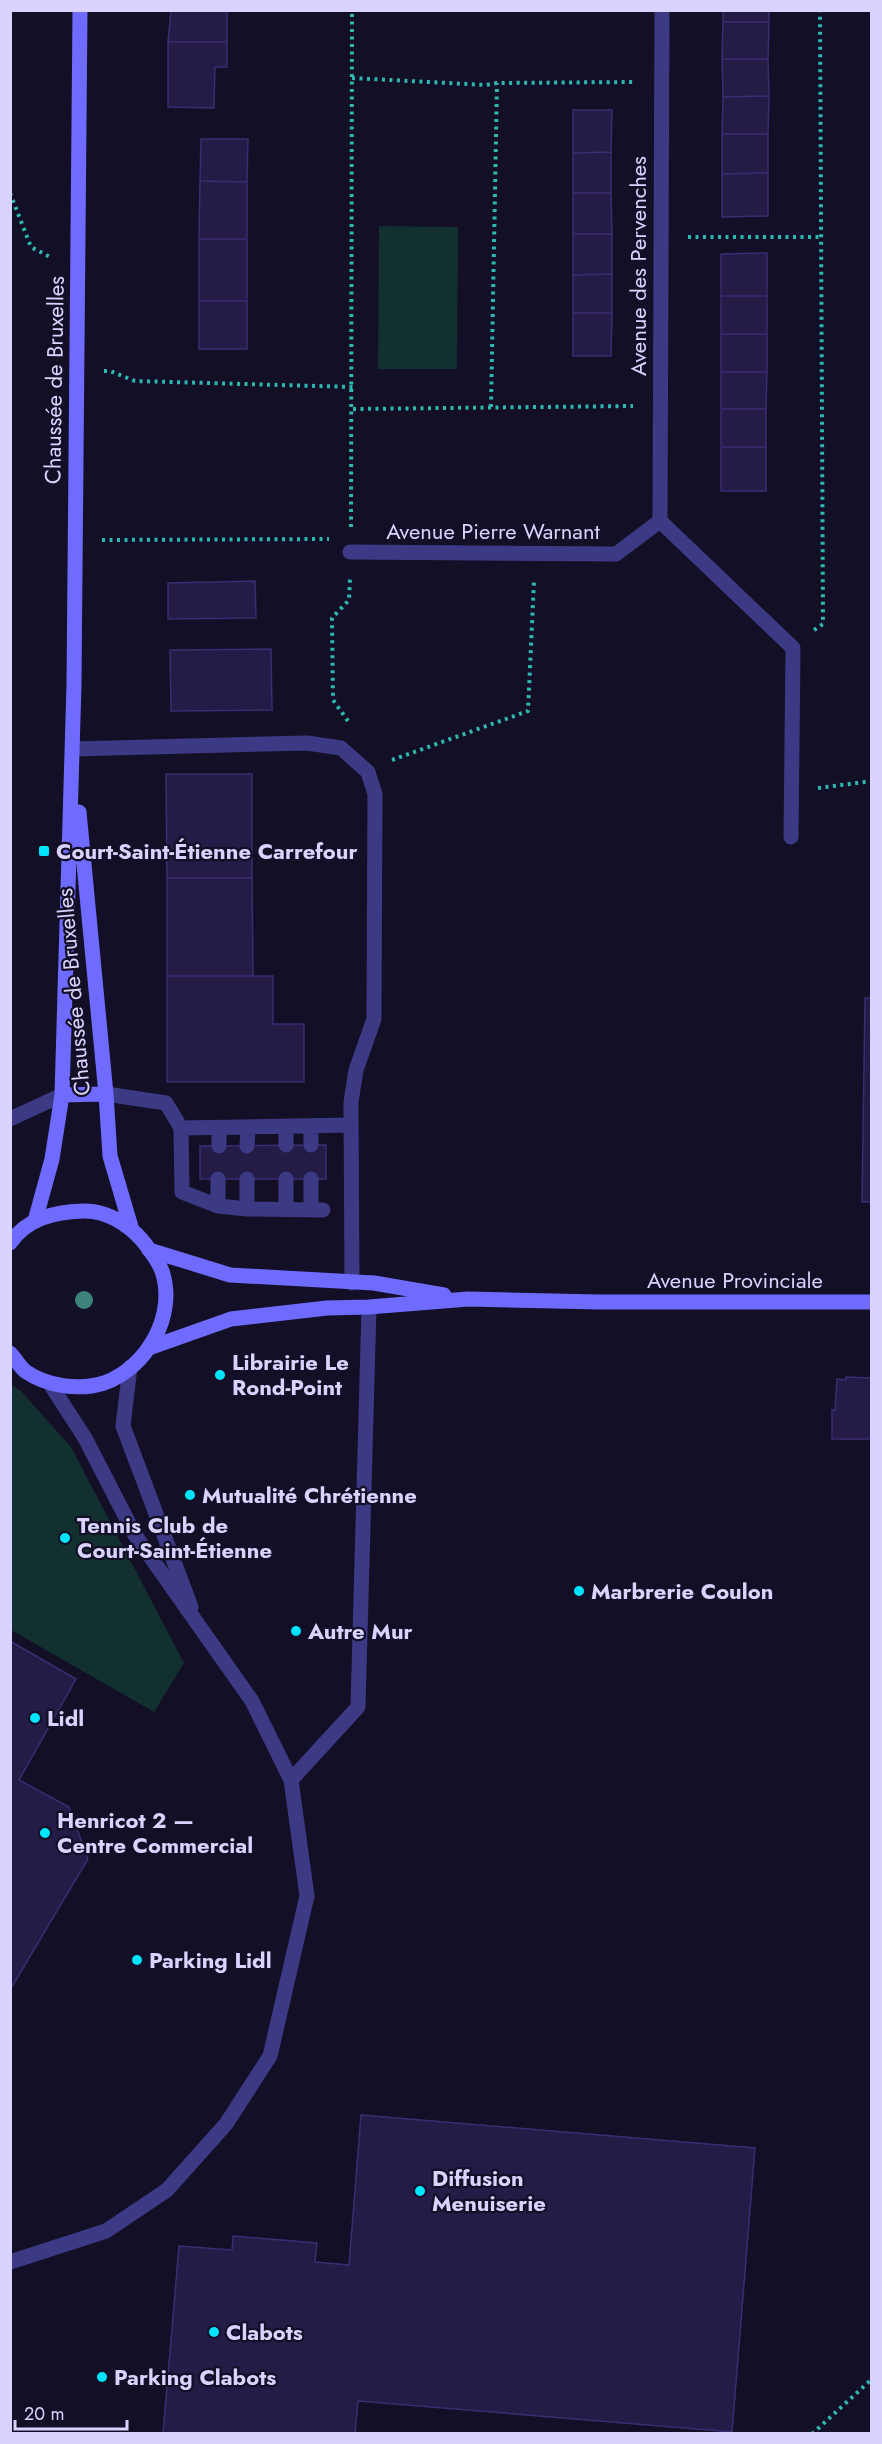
<svg xmlns="http://www.w3.org/2000/svg" width="882" height="2444" font-family="Jost,sans-serif">
<style>
.green{fill:#12302f}
.building{fill:#241b47;stroke:#3b2d73;stroke-width:1.5}
.lines{fill:none;stroke-linecap:round;stroke-linejoin:round}
.path{stroke:#2fb8b0;stroke-width:4;stroke-dasharray:3 4.5;stroke-linecap:butt}
.service{stroke:#3d3a85;stroke-width:15}
.minor{stroke:#3d3a85;stroke-width:15}
.secondary{stroke:#6f6bff;stroke-width:15}
.tree{fill:#3d827b}
.poi-dot{fill:#00e5ff;stroke:#130f26;stroke-width:2}
.labels{text-anchor:middle;stroke-width:4.5;stroke-linejoin:round;paint-order:stroke}
.street-label{font-size:22px;fill:#d9d4ff;stroke:#130f26}
.poi-label{font-size:22px;font-weight:bold;fill:#d9d4ff;stroke:#130f26;text-anchor:start}
</style>
<rect width="100%" height="100%" fill="#130f26"/>
<!-- green -->
<path class="green" d="M 379,226 L 458,227 L 457,369 L 378,369 Z
M 11,1385 L 21,1391 L 71,1447 L 184,1663 L 154,1712 L 11,1630 Z"/>
<!-- building -->
<path class="building" d="M 171,10 L 227,10 L 227,42 L 168,42 Z
M 723,10 L 769,10 L 769,22 L 723,22 Z
M 723,22 L 769,22 L 768,59 L 722,59 Z
M 168,42 L 227,42 L 227,67 L 215,67 L 214,108 L 168,107 Z
M 722,59 L 768,59 L 769,96 L 723,97 Z
M 769,96 L 768,134 L 722,134 L 723,97 Z
M 573,110 L 612,110 L 611,152 L 573,153 Z
M 722,134 L 768,134 L 768,173 L 722,174 Z
M 201,139 L 248,139 L 247,182 L 200,181 Z
M 611,152 L 611,193 L 573,193 L 573,153 Z
M 768,173 L 768,216 L 722,217 L 722,174 Z
M 200,181 L 247,182 L 247,239 L 199,239 Z
M 573,193 L 611,193 L 612,234 L 573,234 Z
M 573,234 L 612,234 L 612,274 L 573,275 Z
M 199,239 L 247,239 L 247,301 L 199,301 Z
M 767,253 L 767,296 L 721,296 L 721,254 Z
M 612,274 L 612,313 L 573,313 L 573,275 Z
M 721,296 L 767,296 L 767,334 L 721,334 Z
M 199,301 L 247,301 L 247,349 L 199,349 Z
M 573,313 L 612,313 L 611,356 L 573,356 Z
M 721,334 L 767,334 L 767,372 L 721,372 Z
M 721,372 L 767,372 L 766,409 L 721,409 Z
M 721,409 L 766,409 L 766,447 L 721,447 Z
M 721,447 L 766,447 L 766,491 L 721,491 Z
M 255,581 L 256,618 L 168,619 L 168,583 Z
M 271,649 L 272,710 L 171,711 L 170,650 Z
M 166,774 L 252,774 L 252,878 L 167,878 Z
M 167,878 L 252,878 L 253,976 L 167,976 Z
M 167,976 L 273,976 L 273,1024 L 304,1024 L 304,1082 L 167,1082 Z
M 865,998 L 872,998 L 872,1202 L 862,1202 Z
M 326,1145 L 326,1179 L 200,1179 L 200,1146 Z
M 846,1377 L 872,1378 L 872,1439 L 832,1439 L 832,1410 L 835,1410 L 837,1379 L 846,1380 Z
M 10,1641 L 76,1679 L 19,1780 L 69,1807 L 88,1859 L 10,1990 Z
M 361,2115 L 755,2148 L 732,2432 L 358,2401 L 355,2434 L 163,2434 L 179,2246 L 232,2250 L 233,2236 L 317,2243 L 315,2262 L 349,2265 Z"/>
<g class="lines">
<!-- path -->
<path class="path" d="M 352,78 L 486,85 L 497,83 L 636,82
M 10,193 L 31,247 L 50,257
M 688,237 L 820,237
M 104,371 L 110,371 L 135,381 L 353,387
M 491,407 L 497,83
M 353,409 L 633,406
M 351,527 L 352,10
M 102,540 L 329,539
M 814,630 L 823,624 L 820,10
M 348,721 L 333,700 L 332,618 L 349,600 L 350,578
M 392,760 L 528,711 L 534,581
M 818,788 L 872,781
M 812,2434 L 872,2379"/>
<!-- service -->
<path class="service" d="M 73,749 L 307,743 L 341,748 L 368,772 L 375,794 L 374,1019 L 356,1070 L 351,1102 L 352,1283
M 106,1094 L 166,1103 L 181,1128 L 182,1192 L 218,1206 L 247,1209 L 323,1210
M 10,1119 L 62,1095
M 311,1126 L 311,1145
M 181,1128 L 351,1125
M 286,1145 L 286,1126
M 219,1146 L 219,1128
M 247,1146 L 248,1127
M 247,1179 L 247,1209
M 218,1206 L 218,1179
M 286,1209 L 286,1179
M 311,1209 L 311,1179
M 291,1780 L 358,1707 L 369,1307"/>
<!-- minor -->
<path class="minor" d="M 660,521 L 662,10
M 660,521 L 793,648 L 791,837
M 350,552 L 616,554 L 660,521
M 130,1367 L 123,1426 L 191,1607
M 10,2262 L 106,2231 L 167,2190 L 226,2124 L 270,2056 L 307,1896 L 291,1780 L 252,1701 L 135,1535 L 85,1438 L 50,1384"/>
<!-- secondary -->
<path class="secondary" d="M 79,812 L 106,1094 L 110,1156 L 131,1227
M 62,1095 L 106,1094
M 35,1221 L 52,1159 L 62,1095 L 74,684 L 80,10
M 10,1243 C 27,1218 55,1212 83,1211 C 105,1210 127,1223 142,1240 C 149,1249 158,1260 162,1271 C 177,1315 147,1368 104,1383 C 79,1391 46,1386 25,1371 C 19,1366 15,1358 10,1353
M 149,1250 L 230,1275 L 374,1283 L 444,1295
M 149,1348 L 231,1319 L 327,1308 L 369,1307 L 468,1299 L 599,1302 L 872,1302"/>
</g>
<!-- trees -->
<circle class="tree" cx="84" cy="1300" r="9"/>
<!-- markers -->
<g class="poi-dot">
<rect x="38" y="845" width="12" height="12" rx="3"/>
<circle cx="220" cy="1375" r="6"/>
<circle cx="190" cy="1495" r="6"/>
<circle cx="65" cy="1538" r="6"/>
<circle cx="579" cy="1591" r="6"/>
<circle cx="296" cy="1631" r="6"/>
<circle cx="35" cy="1718" r="6"/>
<circle cx="45" cy="1833" r="6"/>
<circle cx="137" cy="1960" r="6"/>
<circle cx="420" cy="2191" r="6"/>
<circle cx="214" cy="2332" r="6"/>
<circle cx="102" cy="2377" r="6"/>
</g>
<g class="labels">
<!-- street labels -->
<g class="street-label">
<text transform="translate(638 266) rotate(-90)" y="8">Avenue des Pervenches</text>
<text transform="translate(54 380) rotate(-89)" y="8">Chaussée de Bruxelles</text>
<text x="493" y="539">Avenue Pierre Warnant</text>
<text transform="translate(73 992) rotate(-95)" y="8">Chaussée de Bruxelles</text>
<text x="735" y="1288">Avenue Provinciale</text>
</g>
<!-- poi labels -->
<g class="poi-label">
<text x="56" y="859">Court-Saint-Étienne Carrefour</text>
<text x="232" y="1370">Librairie Le<tspan x="232" dy="25">Rond-Point</tspan></text>
<text x="202" y="1503">Mutualité Chrétienne</text>
<text x="77" y="1533">Tennis Club de<tspan x="77" dy="25">Court-Saint-Étienne</tspan></text>
<text x="591" y="1599">Marbrerie Coulon</text>
<text x="308" y="1639">Autre Mur</text>
<text x="47" y="1726">Lidl</text>
<text x="57" y="1828">Henricot 2 —<tspan x="57" dy="25">Centre Commercial</tspan></text>
<text x="149" y="1968">Parking Lidl</text>
<text x="432" y="2186">Diffusion<tspan x="432" dy="25">Menuiserie</tspan></text>
<text x="226" y="2340">Clabots</text>
<text x="114" y="2385">Parking Clabots</text>
</g>
</g>
<!-- border -->
<rect width="882" height="2444" fill="none" stroke="#d9d4ff" stroke-width="24"/>
<!-- scale -->
<path d="M15 2420v9h112v-9" fill="none" stroke="#d9d4ff" stroke-width="3"/>
<text x="24" y="2420" font-size="18" fill="#d9d4ff" stroke="#130f26" stroke-width="4.5" paint-order="stroke">20 m</text>
</svg>
